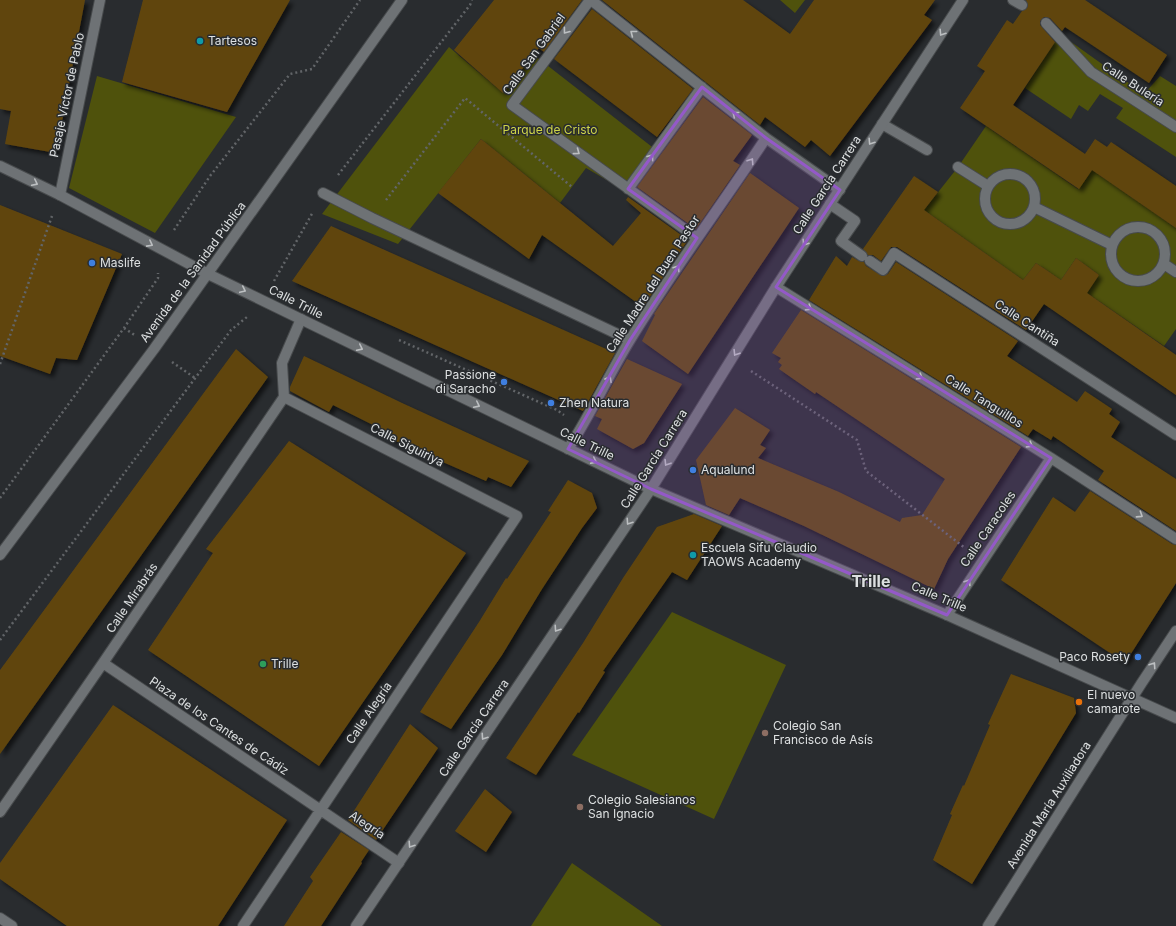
<svg xmlns="http://www.w3.org/2000/svg" width="1176" height="926" font-family="Inter,sans-serif">
<style>
.green{fill:#4f520c}
.building{fill:#60450e;filter:url(#shadow)}
.lines{fill:none;stroke-linecap:round;stroke-linejoin:round}
.street-casing{stroke:#474a4c;stroke-width:12}
.secondary-casing{stroke:#474a4c;stroke-width:12}
.path{stroke:#626568;stroke-width:2.5;stroke-dasharray:2 3;stroke-linecap:butt}
.street{stroke:#6e7275;stroke-width:10}
.secondary{stroke:#6e7275;stroke-width:10}
.oneway{stroke:#bcbfc1}
.marked{fill:#9459c8;fill-opacity:0.2;stroke:#9459c8;stroke-width:3;stroke-linejoin:round}
.culture-dot{fill:#0f9aa8;stroke:#292c2f;stroke-width:1.5}
.shop-dot{fill:#3f7fe0;stroke:#292c2f;stroke-width:1.5}
.leisure-dot{fill:#2e9e5b;stroke:#292c2f;stroke-width:1.5}
.food-dot{fill:#e8710a;stroke:#292c2f;stroke-width:1.5}
.education-dot{fill:#8d6e63;stroke:#292c2f;stroke-width:1.5}
.labels{text-anchor:middle;stroke-width:3;stroke-linejoin:round;paint-order:stroke}
.poi-label{font-size:12px;fill:#dde0e1;stroke:#292c2f;text-anchor:start}
.street-label{font-size:12px;fill:#dde0e1;stroke:#292c2f}
.park-label{font-size:12px;fill:#ced448;stroke:#292c2f}
.district-label{font-size:16px;font-weight:bold;fill:#dde0e1;stroke:#292c2f}
</style>
<defs>
<filter id="shadow"><feDropShadow dx="3.5" dy="3.5" stdDeviation="2" flood-color="#0009"/></filter>
</defs>
<rect width="100%" height="100%" fill="#292c2f"/>
<!-- green -->
<path class="green" d="M 780,0 L 805,0 L 795,13 Z
M 1060,34 L 1144,94 L 1160,76 L 1176,86 L 1176,157 L 1116,118 L 1123,108 L 1100,94 L 1088,111 L 1079,105 L 1071,119 L 1025,88 Z
M 449,47 L 503,93 L 534,55 L 656,150 L 624,190 L 586,168 L 560,203 L 481,139 L 398,244 L 322,214 Z
M 97,76 L 236,117 L 155,233 L 69,188 Z
M 986,126 L 1078,189 L 1092,170 L 1176,228 L 1176,329 L 1164,346 L 1087,293 L 1099,275 L 1076,258 L 1061,280 L 1036,263 L 1023,280 L 924,210 L 958,167 Z
M 672,612 L 786,665 L 714,819 L 572,755 Z
M 572,863 L 662,926 L 531,926 Z"/>
<!-- building -->
<path class="building" d="M 0,0 L 85,0 L 56,153 L 5,144 L 11,111 L 0,109 Z
M 143,0 L 290,0 L 227,112 L 122,82 Z
M 494,0 L 582,0 L 544,52 L 539,48 L 503,93 L 454,50 Z
M 602,0 L 743,0 L 790,34 L 814,0 L 935,0 L 924,15 L 932,20 L 830,156 L 811,140 L 805,147 L 765,117 L 760,125 Z
M 1026,0 L 1085,0 L 1167,55 L 1149,83 L 1065,27 L 1062,31 L 1050,18 L 1044,17 L 1040,21 L 1040,25 L 1055,42 L 1013,105 L 1085,154 L 1095,139 L 1107,147 L 1111,142 L 1176,186 L 1176,228 L 1092,170 L 1079,189 L 960,108 L 985,71 L 977,66 L 1007,20 L 1013,24 L 1022,11 L 1027,8 L 1028,5 Z
M 592,9 L 693,89 L 657,137 L 554,59 Z
M 703,97 L 752,135 L 733,161 L 740,165 L 696,229 L 637,187 Z
M 481,139 L 613,246 L 641,213 L 626,200 L 628,197 L 688,240 L 643,307 L 542,235 L 529,259 L 438,193 Z
M 750,173 L 799,208 L 688,374 L 642,341 L 655,315 L 654,314 Z
M 914,176 L 938,192 L 924,210 L 1023,280 L 1036,263 L 1061,280 L 1076,258 L 1099,275 L 1087,293 L 1176,355 L 1176,395 L 1044,304 L 1026,330 L 897,247 L 891,247 L 881,261 L 873,255 L 868,255 L 863,249 Z
M 0,205 L 122,254 L 77,360 L 56,358 L 50,374 L 0,356 Z
M 331,226 L 615,353 L 583,411 L 292,281 Z
M 836,256 L 847,266 L 852,257 L 859,261 L 864,262 L 866,266 L 882,276 L 888,274 L 896,262 L 1018,341 L 1007,356 L 1077,402 L 1085,391 L 1112,409 L 1109,414 L 1120,422 L 1111,437 L 1176,479 L 1176,531 L 1098,480 L 1104,471 L 1053,436 L 1051,440 L 1033,429 L 1028,436 L 809,300 Z
M 801,310 L 1021,447 L 948,559 L 934,589 L 804,526 L 740,498 L 729,515 L 706,505 L 696,460 L 735,408 L 770,430 L 760,445 L 766,448 L 758,458 L 839,492 L 900,522 L 902,518 L 922,515 L 945,479 L 816,392 L 815,394 L 779,369 L 782,365 L 778,362 L 781,358 L 772,353 Z
M 236,349 L 268,377 L 0,754 L 0,670 Z
M 304,356 L 402,403 L 529,461 L 511,487 L 488,477 L 486,481 L 436,459 L 387,437 L 389,433 L 333,405 L 329,412 L 290,391 L 290,387 Z
M 627,359 L 682,384 L 644,443 L 633,449 L 597,429 L 602,419 L 595,416 Z
M 289,441 L 466,553 L 319,766 L 148,650 L 213,553 L 206,549 Z
M 568,480 L 592,493 L 597,508 L 582,528 L 542,589 L 502,655 L 451,729 L 420,712 L 479,622 L 506,578 L 507,579 L 551,512 L 548,511 Z
M 1090,491 L 1172,544 L 1176,545 L 1176,583 L 1125,663 L 1001,580 L 1053,497 L 1075,512 Z
M 694,514 L 722,526 L 687,580 L 672,572 L 603,671 L 605,672 L 579,713 L 578,712 L 536,775 L 506,758 L 583,643 L 623,578 L 657,527 Z
M 1011,674 L 1074,698 L 1076,713 L 972,884 L 933,860 L 952,815 L 950,814 L 963,785 L 964,786 L 990,725 L 988,724 Z
M 113,705 L 287,820 L 218,926 L 67,926 L 0,879 L 0,863 Z
M 410,724 L 438,748 L 376,840 L 348,820 Z
M 485,789 L 512,812 L 486,852 L 455,831 Z
M 341,832 L 369,850 L 361,862 L 362,863 L 321,926 L 284,926 L 313,881 L 310,877 Z"/>
<g class="lines">
<!-- street casing -->
<g class="street-casing">
<path id="street" d="M 590,0 L 512,105 L 697,238
M 591,0 L 766,138 L 840,190
M 1013,0 L 1022,5
M 1046,23 L 1091,72 L 1176,127
M 882,124 L 927,150
M 958,167 L 988,186
M985 199a25 25 0 1 1 50 0a25 25 0 1 1-50 0Z
M 628,189 L 702,87
M 323,193 L 372,218 L 630,340
M 60,195 L 100,0
M 830,204 L 855,221 L 841,241 L 862,256
M 1034,207 L 1112,245
M1111 254a27 27 0 1 1 54 0a27 27 0 1 1-54 0Z
M 870,261 L 883,270 L 894,253 L 1176,435
M 1164,264 L 1176,272
M 776,287 L 1051,458 L 1176,539
M 284,397 L 282,363 L 301,319
M 568,449 C 591,414 608,376 630,340 C 672,271 721,206 766,138
M 947,615 L 1051,458
M 103,663 L 399,863
M 0,812 L 103,663 L 284,397
M 0,918 L 12,926
M 243,926 L 517,516 L 284,397"/>
</g>
<!-- secondary casing -->
<g class="secondary-casing">
<path id="secondary" d="M 0,166 L 60,195 L 208,274 L 651,489 L 947,615 L 1176,718
M 0,555 L 154,349 L 402,0
M 356,926 L 651,489 L 776,287 L 963,0
M 988,926 L 1141,684 L 1176,631"/>
</g>
<!-- path -->
<path class="path" d="M 338,175 L 470,5 L 472,0
M 386,200 L 465,98 L 572,187
M 174,230 L 210,176 L 290,74 L 312,69 L 360,0
M 274,281 L 313,212
M 124,328 L 136,336
M 399,340 L 557,410 L 564,415
M 172,362 L 195,378
M 0,364 L 52,216
M 751,371 L 857,440 L 866,471 L 965,548
M 0,498 L 124,328 L 158,278 L 158,273
M 0,640 L 231,330 L 247,317"/>
<!-- street -->
<use href="#street" class="street"/>
<!-- secondary -->
<use href="#secondary" class="secondary"/>
</g>
<!-- one-way arrows -->
<defs><path id="oneway-chevron" d="M-2-3.5L2.5 0L-2 3.5" fill="none" stroke-width="1.6" stroke-linecap="round" stroke-linejoin="round"/></defs>
<g class="oneway">
<use href="#oneway-chevron" transform="translate(566 31) rotate(127)"/>
<use href="#oneway-chevron" transform="translate(633 33) rotate(-142)"/>
<use href="#oneway-chevron" transform="translate(942 33) rotate(123)"/>
<use href="#oneway-chevron" transform="translate(735 114) rotate(-141)"/>
<use href="#oneway-chevron" transform="translate(871 142) rotate(123)"/>
<use href="#oneway-chevron" transform="translate(577 152) rotate(36)"/>
<use href="#oneway-chevron" transform="translate(651 157) rotate(-54)"/>
<use href="#oneway-chevron" transform="translate(751 161) rotate(-56)"/>
<use href="#oneway-chevron" transform="translate(35 183) rotate(26)"/>
<use href="#oneway-chevron" transform="translate(805 243) rotate(123)"/>
<use href="#oneway-chevron" transform="translate(150 244) rotate(28)"/>
<use href="#oneway-chevron" transform="translate(677 268) rotate(-57)"/>
<use href="#oneway-chevron" transform="translate(243 290) rotate(25)"/>
<use href="#oneway-chevron" transform="translate(809 308) rotate(32)"/>
<use href="#oneway-chevron" transform="translate(360 348) rotate(26)"/>
<use href="#oneway-chevron" transform="translate(736 353) rotate(122)"/>
<use href="#oneway-chevron" transform="translate(920 377) rotate(32)"/>
<use href="#oneway-chevron" transform="translate(609 379) rotate(-61)"/>
<use href="#oneway-chevron" transform="translate(477 405) rotate(26)"/>
<use href="#oneway-chevron" transform="translate(1030 445) rotate(32)"/>
<use href="#oneway-chevron" transform="translate(594 461) rotate(26)"/>
<use href="#oneway-chevron" transform="translate(667 463) rotate(122)"/>
<use href="#oneway-chevron" transform="translate(1140 515) rotate(33)"/>
<use href="#oneway-chevron" transform="translate(629 522) rotate(124)"/>
<use href="#oneway-chevron" transform="translate(968 582) rotate(-58)"/>
<use href="#oneway-chevron" transform="translate(557 629) rotate(124)"/>
<use href="#oneway-chevron" transform="translate(1153 665) rotate(-56)"/>
<use href="#oneway-chevron" transform="translate(484 737) rotate(124)"/>
<use href="#oneway-chevron" transform="translate(411 845) rotate(124)"/>
</g>
<!-- marked area -->
<path class="marked" d="M 702,87 L 766,138 L 840,190 L 776,287 L 1051,458 L 947,615 L 651,489 L 568,449 L 630,340 L 697,238 L 628,189 Z"/>
<!-- markers -->
<g class="culture-dot">
<circle cx="200" cy="41" r="4"/>
<circle cx="693" cy="555" r="4"/>
</g>
<g class="shop-dot">
<circle cx="92" cy="263" r="4"/>
<circle cx="504" cy="382" r="4"/>
<circle cx="551" cy="403" r="4"/>
<circle cx="693" cy="470" r="4"/>
<circle cx="1138" cy="657" r="4"/>
</g>
<circle class="leisure-dot" cx="263" cy="664" r="4"/>
<circle class="food-dot" cx="1079" cy="702" r="4"/>
<g class="education-dot">
<circle cx="765" cy="733" r="4"/>
<circle cx="580" cy="807" r="4"/>
</g>
<g class="labels">
<!-- poi labels -->
<g class="poi-label">
<text x="208" y="45">Tartesos</text>
<text x="100" y="267">Maslife</text>
<text x="496" y="379" text-anchor="end">Passione<tspan x="496" dy="14">di Saracho</tspan></text>
<text x="559" y="407">Zhen Natura</text>
<text x="701" y="474">Aqualund</text>
<text x="701" y="552">Escuela Sifu Claudio<tspan x="701" dy="14">TAOWS Academy</tspan></text>
<text x="1130" y="661" text-anchor="end">Paco Rosety</text>
<text x="271" y="668">Trille</text>
<text x="1087" y="699">El nuevo<tspan x="1087" dy="14">camarote</tspan></text>
<text x="773" y="730">Colegio San<tspan x="773" dy="14">Francisco de Asís</tspan></text>
<text x="588" y="804">Colegio Salesianos<tspan x="588" dy="14">San Ignacio</tspan></text>
</g>
<!-- street labels -->
<g class="street-label">
<text transform="translate(534 54) rotate(-54)" y="4">Calle San Gabriel</text>
<text transform="translate(1133 84) rotate(33)" y="4">Calle Bulería</text>
<text transform="translate(67 95) rotate(-78)" y="4">Pasaje Víctor de Pablo</text>
<text transform="translate(827 185) rotate(-57)" y="4">Calle García Carrera</text>
<text transform="translate(193 272) rotate(-54)" y="4">Avenida de la Sanidad Pública</text>
<text transform="translate(653 284) rotate(-57)" y="4">Calle Madre del Buen Pastor</text>
<text transform="translate(296 302) rotate(27)" y="4">Calle Trille</text>
<text transform="translate(1027 323) rotate(33)" y="4">Calle Cantiña</text>
<text transform="translate(984 401) rotate(32)" y="4">Calle Tanguillos</text>
<text transform="translate(587 444) rotate(26)" y="4">Calle Trille</text>
<text transform="translate(407 445) rotate(27)" y="4">Calle Siguiriya</text>
<text transform="translate(654 459) rotate(-58)" y="4">Calle García Carrera</text>
<text transform="translate(988 529) rotate(-56)" y="4">Calle Caracoles</text>
<text transform="translate(939 597) rotate(23)" y="4">Calle Trille</text>
<text transform="translate(132 598) rotate(-56)" y="4">Calle Mirabrás</text>
<text transform="translate(369 713) rotate(-56)" y="4">Calle Alegría</text>
<text transform="translate(219 726) rotate(34)" y="4">Plaza de los Cantes de Cádiz</text>
<text transform="translate(474 728) rotate(-56)" y="4">Calle García Carrera</text>
<text transform="translate(1049 805) rotate(-58)" y="4">Avenida María Auxiliadora</text>
<text transform="translate(367 825) rotate(34)" y="4">Alegría</text>
</g>
<!-- park labels -->
<g class="park-label">
<text x="550" y="134">Parque de Cristo</text>
</g>
<!-- district labels -->
<g class="district-label">
<text x="871" y="587">Trille</text>
</g>
</g>
</svg>
